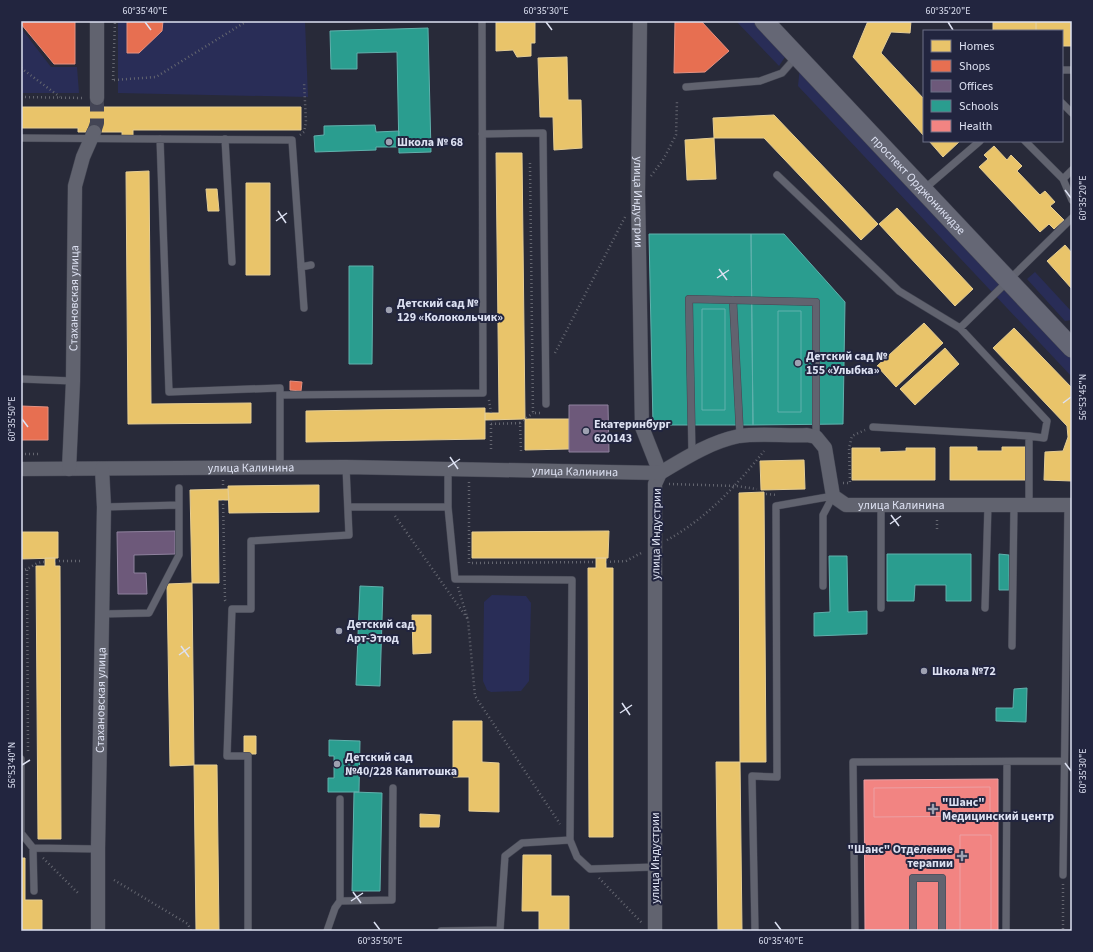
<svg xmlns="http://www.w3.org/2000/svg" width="1093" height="952" font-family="'Source Sans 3',sans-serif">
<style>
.green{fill:#292d57}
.homes{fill:#e9c46a;stroke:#e5cd93}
.shops{fill:#e76f51;stroke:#e49181}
.offices{fill:#6d597a;stroke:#8f829e}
.schools{fill:#2a9d8f;stroke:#60b1ad}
.health{fill:#f28482;stroke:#eca0a4}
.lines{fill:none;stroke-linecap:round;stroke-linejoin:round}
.street-tunnel{stroke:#434555;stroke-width:14;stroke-dasharray:14 7;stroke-linecap:butt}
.lane-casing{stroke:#434552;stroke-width:8}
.street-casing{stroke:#434552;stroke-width:15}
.secondary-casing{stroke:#434552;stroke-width:20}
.path{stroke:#646670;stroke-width:2.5;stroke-dasharray:1 3;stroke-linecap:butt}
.lane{stroke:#61636f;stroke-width:7}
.street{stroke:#61636f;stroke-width:14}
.secondary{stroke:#656775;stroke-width:19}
.ticks{fill:none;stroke:#dde1f2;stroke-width:1.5}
.poi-dot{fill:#9ea1b1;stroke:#22253f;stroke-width:1.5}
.labels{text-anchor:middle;stroke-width:4;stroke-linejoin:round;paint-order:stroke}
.poi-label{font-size:12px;font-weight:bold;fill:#dde1f2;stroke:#22253f;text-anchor:start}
.street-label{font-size:12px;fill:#dde1f2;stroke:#22253f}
.neatline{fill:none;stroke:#dde1f2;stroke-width:1.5}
.ticks-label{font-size:10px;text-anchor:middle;fill:#dde1f2}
</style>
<rect width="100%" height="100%" fill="#282a39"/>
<!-- green -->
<path class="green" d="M 118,21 L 305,21 L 308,97 L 118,93 Z
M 736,21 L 755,21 L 787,54 L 779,66 Z
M 21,28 L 51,67 L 77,67 L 79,93 L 21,93 Z
M 800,66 L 1072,355 L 1072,377 L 798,86 Z
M 1035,272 L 1072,312 L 1072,320 L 1065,321 L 1027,279 Z
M 492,595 L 526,596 L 531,603 L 529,681 L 521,691 L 491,692 L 487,690 L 483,681 L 484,602 Z"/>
<!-- homes -->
<path class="homes" d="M 496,21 L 535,21 L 535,43 L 531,43 L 531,56 L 517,57 L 513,50 L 496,51 Z
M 868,21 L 911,21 L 910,33 L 891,32 L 881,53 L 924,99 L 924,136 L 853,57 Z
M 993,21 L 1036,21 L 1036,31 L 993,31 Z
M 1036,21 L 1072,21 L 1072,46 L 1062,46 L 1062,31 L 1036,31 Z
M 567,57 L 568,100 L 581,100 L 582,148 L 554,150 L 553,117 L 540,117 L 538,58 Z
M 21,107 L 301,107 L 301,130 L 133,130 L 133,137 L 122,137 L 122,132 L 78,132 L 78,128 L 21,128 Z
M 774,115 L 878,224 L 861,240 L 764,138 L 714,138 L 713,118 Z
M 714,138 L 716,179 L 687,180 L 685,140 Z
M 929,141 L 960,141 L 943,157 Z
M 994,146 L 1007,160 L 1011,155 L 1022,166 L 1017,171 L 1040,195 L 1045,191 L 1055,202 L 1050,206 L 1064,220 L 1054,229 L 1049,224 L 1040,232 L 979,167 L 988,159 L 984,155 Z
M 496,153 L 522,153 L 525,419 L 485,420 L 485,413 L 499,413 Z
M 149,171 L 151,404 L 251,403 L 251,423 L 128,424 L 126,172 Z
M 246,183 L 270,183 L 270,275 L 246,275 Z
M 206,189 L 217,189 L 219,211 L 208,211 Z
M 897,208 L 973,289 L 955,306 L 879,224 Z
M 1065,245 L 1072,253 L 1072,289 L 1047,261 Z
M 924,323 L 943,343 L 896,387 L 877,366 Z
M 1014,328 L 1072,388 L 1072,481 L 1044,480 L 1045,452 L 1063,451 L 1068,437 L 1067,426 L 993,348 Z
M 945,348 L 959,364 L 915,405 L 900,389 Z
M 485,408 L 485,439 L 306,442 L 306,411 Z
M 525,419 L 569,419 L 569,449 L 525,450 Z
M 950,447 L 977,447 L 977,451 L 1002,451 L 1002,447 L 1032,447 L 1032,480 L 950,480 Z
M 852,448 L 880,448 L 880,452 L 906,451 L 906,448 L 935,448 L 935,480 L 852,480 Z
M 804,460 L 805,489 L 761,490 L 760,461 Z
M 319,485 L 319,512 L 229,513 L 228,486 Z
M 228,489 L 229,500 L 218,500 L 219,583 L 192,583 L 190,490 Z
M 764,492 L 766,762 L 740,762 L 739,493 Z
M 609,531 L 608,558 L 472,558 L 472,532 Z
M 21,532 L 58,532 L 58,558 L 21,559 Z
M 45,558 L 55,558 L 55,566 L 60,566 L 61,839 L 38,839 L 36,566 L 45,566 Z
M 596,558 L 606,558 L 606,568 L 613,568 L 613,837 L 589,837 L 588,568 L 596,568 Z
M 192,583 L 194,765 L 170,766 L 167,584 Z
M 412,615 L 431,615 L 431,653 L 413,654 Z
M 453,721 L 482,721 L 482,762 L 499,763 L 499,812 L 469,811 L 469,777 L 453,777 Z
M 244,736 L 256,736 L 256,754 L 244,754 Z
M 716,762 L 740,762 L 742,931 L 718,931 Z
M 194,765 L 217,765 L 219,931 L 196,931 Z
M 420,814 L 440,815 L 439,827 L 420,827 Z
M 902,839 L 902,931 L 871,931 L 871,840 Z
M 523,855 L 551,855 L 551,896 L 569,896 L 569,931 L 539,931 L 539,911 L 522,911 Z
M 21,858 L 25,858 L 25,900 L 42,900 L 42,931 L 21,931 Z"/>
<!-- shops -->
<path class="shops" d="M 21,21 L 75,21 L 75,64 L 54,64 L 21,24 Z
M 127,21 L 163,21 L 162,31 L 139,53 L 127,53 Z
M 675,21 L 701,21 L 729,51 L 705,72 L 674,73 Z
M 290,381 L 302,382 L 301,391 L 290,390 Z
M 21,406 L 48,407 L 48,440 L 21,440 Z"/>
<!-- offices -->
<path class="offices" d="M 569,405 L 608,405 L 609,452 L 569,452 Z
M 175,531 L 175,554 L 134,555 L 134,573 L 146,573 L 147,594 L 118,594 L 117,532 Z"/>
<!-- schools -->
<path class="schools" d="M 428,28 L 431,152 L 399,153 L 397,52 L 357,53 L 357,69 L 331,69 L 330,31 Z
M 375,125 L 376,132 L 399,131 L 399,147 L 376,147 L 376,150 L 315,152 L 314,136 L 324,135 L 324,126 Z
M 649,234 L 751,234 L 753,425 L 653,425 Z
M 751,234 L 784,234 L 845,302 L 843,424 L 753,425 Z
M 349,266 L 373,266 L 372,364 L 349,364 Z
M 702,309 L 725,309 L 725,410 L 702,410 Z
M 778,311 L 801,311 L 801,412 L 778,412 Z
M 887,554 L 971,554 L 971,601 L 946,601 L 946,585 L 915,585 L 914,601 L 887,601 Z
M 999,554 L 1009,555 L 1009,590 L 999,590 Z
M 829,556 L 847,556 L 848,612 L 867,611 L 867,634 L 814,636 L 814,613 L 830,612 Z
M 360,586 L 383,587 L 380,686 L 356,685 Z
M 1027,688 L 1026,722 L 996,721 L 996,708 L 1013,708 L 1014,689 Z
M 329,740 L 360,741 L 359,792 L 328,792 L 328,778 L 334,778 L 334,756 L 329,756 Z
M 354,792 L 382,793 L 380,891 L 352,891 Z"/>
<!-- health -->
<path class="health" d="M 998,779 L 998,931 L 865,931 L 864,780 Z
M 990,787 L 990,816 L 874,817 L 874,788 Z
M 960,835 L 991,835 L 991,931 L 960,931 Z"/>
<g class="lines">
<!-- street-tunnel -->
<path class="street-tunnel" d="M 94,132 L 97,123 L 97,98"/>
<!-- lane casing -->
<g class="lane-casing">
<path id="lane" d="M 1062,70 L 1072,70
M 686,87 L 760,81 L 782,73 L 797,56
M 1062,103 L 1072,113
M 482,134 L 543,133 L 546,404
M 21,138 L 292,140 L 304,308
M 160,139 L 169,392 L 280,388 L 280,395
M 225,139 L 232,262
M 1025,141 L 1063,179 L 1072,200
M 777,175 L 899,291 L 960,328 L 1047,421 L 1044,438 L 1029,436 L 1029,505
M 1063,179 L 1072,170
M 923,190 L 980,141
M 301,267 L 311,265
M 733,300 L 740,436
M 960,328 L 1072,218
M 21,379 L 73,381
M 873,427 L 1029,436
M 692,454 L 689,299 L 816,302 L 816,437
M 280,468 L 280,395 L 483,393 L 482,21
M 448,468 L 448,507 L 455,579 L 572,580 L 570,840 L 577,857 L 590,869 L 655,867
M 179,488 L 179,505
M 881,505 L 881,608
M 348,507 L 448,507
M 823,586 L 823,515 L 833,496
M 985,608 L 988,505
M 102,614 L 149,613 L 179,555 L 179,505 L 104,507
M 1012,646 L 1014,505
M 21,759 L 21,833 L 33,848 L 98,849
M 33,848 L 34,891
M 1063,875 L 1068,505
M 340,901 L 392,900 L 393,788
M 248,931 L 248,756 L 227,756 L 232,609 L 251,609 L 251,541 L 349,535 L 346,467
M 327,931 L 335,908 L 340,901 L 340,799
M 441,931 L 500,930 L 505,856 L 522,843 L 570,840
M 755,931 L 752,776 L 777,777 L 776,506 L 833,496
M 855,931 L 853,762 L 1064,761
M 913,931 L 913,878 L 942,878 L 942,931
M 1006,931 L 1007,762"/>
</g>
<!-- street casing -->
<g class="street-casing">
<g id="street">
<path id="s1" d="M 640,21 L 638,192 L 642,427 L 660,473 L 655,484 L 655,931"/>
<path d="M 97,98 L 97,21"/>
<path id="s2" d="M 21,469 L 346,467 L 660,473 C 685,458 710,442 739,436 C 758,433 787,436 807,435 L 816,437 L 825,448 L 833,496 L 846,505 L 1072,505"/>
<path id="s3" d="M 69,469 L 73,381 L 75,186 L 83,157 L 94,132"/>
<path id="s4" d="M 98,931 L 98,849 L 104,507 L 102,469"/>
</g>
</g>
<!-- secondary casing -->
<g class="secondary-casing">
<g id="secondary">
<path id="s5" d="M 764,21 L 1072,348"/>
</g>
</g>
<!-- path -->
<path class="path" d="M 21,68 L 60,97
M 113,80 L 115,21
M 114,80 L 156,77 L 247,21
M 21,97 L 84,98
M 300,135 L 304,132 L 306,122 L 304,82
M 530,163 L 533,413 L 542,413
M 651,176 L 663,160 L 676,135 L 677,101
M 555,353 L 625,217
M 489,400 L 491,413
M 491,420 L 491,452
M 520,423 L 533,413
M 491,424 L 520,423 L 521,451
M 21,454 L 38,454
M 223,480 L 223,489
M 469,482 L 469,563 L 596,562
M 843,483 L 850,483 L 849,448 L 852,436 L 865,430
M 669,484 L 736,486 L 757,489
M 766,494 L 778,495
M 223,500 L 225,600 L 227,603
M 395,516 L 467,618
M 937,529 L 937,518
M 667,540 C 706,519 737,485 764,451
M 55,561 L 80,561
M 606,562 L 626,561 L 643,552
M 21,570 C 32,570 32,562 45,562
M 27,570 L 28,753
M 458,587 L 468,620 L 475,696 L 560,824
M 43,858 L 78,893
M 599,878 L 642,923
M 114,880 L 188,924 L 191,931
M 1063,884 L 1063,931"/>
<!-- lane -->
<use href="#lane" class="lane"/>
<!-- street -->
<use href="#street" class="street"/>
<!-- secondary -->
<use href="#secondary" class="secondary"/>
</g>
<!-- ticks -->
<path class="ticks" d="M 145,22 L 151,30M 546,22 L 552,30M 948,22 L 953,30M 1065,190 L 1071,198M 278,211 L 286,223M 276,221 L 287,213M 719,269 L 727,280M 717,278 L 729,270M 1063,403 L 1071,397M 22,419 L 28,427M 450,457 L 458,469M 448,467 L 460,459M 891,515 L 899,526M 890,524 L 901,516M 181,646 L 189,657M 179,655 L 190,647M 622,703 L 630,715M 620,713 L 632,705M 1065,763 L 1071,771M 22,765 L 30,760M 353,892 L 361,903M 351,901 L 363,893M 374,922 L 380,930M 775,922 L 781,930"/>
<!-- markers -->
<g class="poi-dot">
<circle cx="389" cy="142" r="4"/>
<circle cx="389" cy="310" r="4"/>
<circle cx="798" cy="363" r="4"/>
<circle cx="586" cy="431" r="4"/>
<circle cx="339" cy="631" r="4"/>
<circle cx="924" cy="671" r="4"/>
<circle cx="337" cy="764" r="4"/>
<path d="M931 803h4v4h4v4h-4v4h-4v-4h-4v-4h4z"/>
<path d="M960 850h4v4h4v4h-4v4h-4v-4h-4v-4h4z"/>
</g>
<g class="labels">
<!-- poi labels -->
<g class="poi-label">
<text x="397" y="146">Школа № 68</text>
<text x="397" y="307">Детский сад №<tspan x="397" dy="14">129 «Колокольчик»</tspan></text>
<text x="806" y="360">Детский сад №<tspan x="806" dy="14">155 «Улыбка»</tspan></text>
<text x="594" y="428">Екатеринбург<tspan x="594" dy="14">620143</tspan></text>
<text x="347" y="628">Детский сад<tspan x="347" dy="14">Арт-Этюд</tspan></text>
<text x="932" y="675">Школа №72</text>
<text x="345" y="761">Детский сад<tspan x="345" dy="14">№40/228 Капитошка</tspan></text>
<text x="942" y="806">"Шанс"<tspan x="942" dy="14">Медицинский центр</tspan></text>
<text x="953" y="853" text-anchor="end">"Шанс" Отделение<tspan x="953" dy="14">терапии</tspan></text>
</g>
<!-- street labels -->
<g class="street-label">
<text dy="4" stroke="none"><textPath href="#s5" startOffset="225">проспект Орджоникидзе</textPath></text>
<text dy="4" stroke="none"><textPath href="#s1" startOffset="181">улица Индустрии</textPath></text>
<text dy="4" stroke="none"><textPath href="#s3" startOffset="171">Стахановская улица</textPath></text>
<text dy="4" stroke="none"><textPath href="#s2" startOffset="230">улица Калинина</textPath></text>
<text dy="4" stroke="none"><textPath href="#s2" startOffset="554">улица Калинина</textPath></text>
<text dy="4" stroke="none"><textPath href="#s2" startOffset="938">улица Калинина</textPath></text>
<text transform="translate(656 534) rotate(-89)" y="4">улица Индустрии</text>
<text dy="4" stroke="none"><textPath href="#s4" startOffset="231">Стахановская улица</textPath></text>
<text transform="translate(655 858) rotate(-90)" y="4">улица Индустрии</text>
</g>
</g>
<!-- border -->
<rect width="1093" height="952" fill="none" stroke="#22253f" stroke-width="44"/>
<!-- legend -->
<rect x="923" y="30" width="140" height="112" fill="#22253f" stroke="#6d7087"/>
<rect x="931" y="40" width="20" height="12" fill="#e9c46a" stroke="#6d7087"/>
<text x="959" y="50" font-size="12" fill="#dde1f2">Homes</text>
<rect x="931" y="60" width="20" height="12" fill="#e76f51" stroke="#6d7087"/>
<text x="959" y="70" font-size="12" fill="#dde1f2">Shops</text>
<rect x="931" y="80" width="20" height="12" fill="#6d597a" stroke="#6d7087"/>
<text x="959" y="90" font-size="12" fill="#dde1f2">Offices</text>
<rect x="931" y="100" width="20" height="12" fill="#2a9d8f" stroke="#6d7087"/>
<text x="959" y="110" font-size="12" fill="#dde1f2">Schools</text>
<rect x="931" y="120" width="20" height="12" fill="#f28482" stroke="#6d7087"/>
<text x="959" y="130" font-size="12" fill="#dde1f2">Health</text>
<rect x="22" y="22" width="1049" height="908" class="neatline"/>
<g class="ticks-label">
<text x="145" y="14">60°35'40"E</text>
<text x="546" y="14">60°35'30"E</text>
<text x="948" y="14">60°35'20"E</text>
<text transform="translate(1082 198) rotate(-90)" y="4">60°35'20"E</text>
<text transform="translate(1082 397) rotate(-90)" y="4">56°53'45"N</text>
<text transform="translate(11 419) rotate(-90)" y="4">60°35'50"E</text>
<text transform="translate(11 765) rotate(-90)" y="4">56°53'40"N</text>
<text transform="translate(1082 771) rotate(-90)" y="4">60°35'30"E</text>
<text x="380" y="944">60°35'50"E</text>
<text x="781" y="944">60°35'40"E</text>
</g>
</svg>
